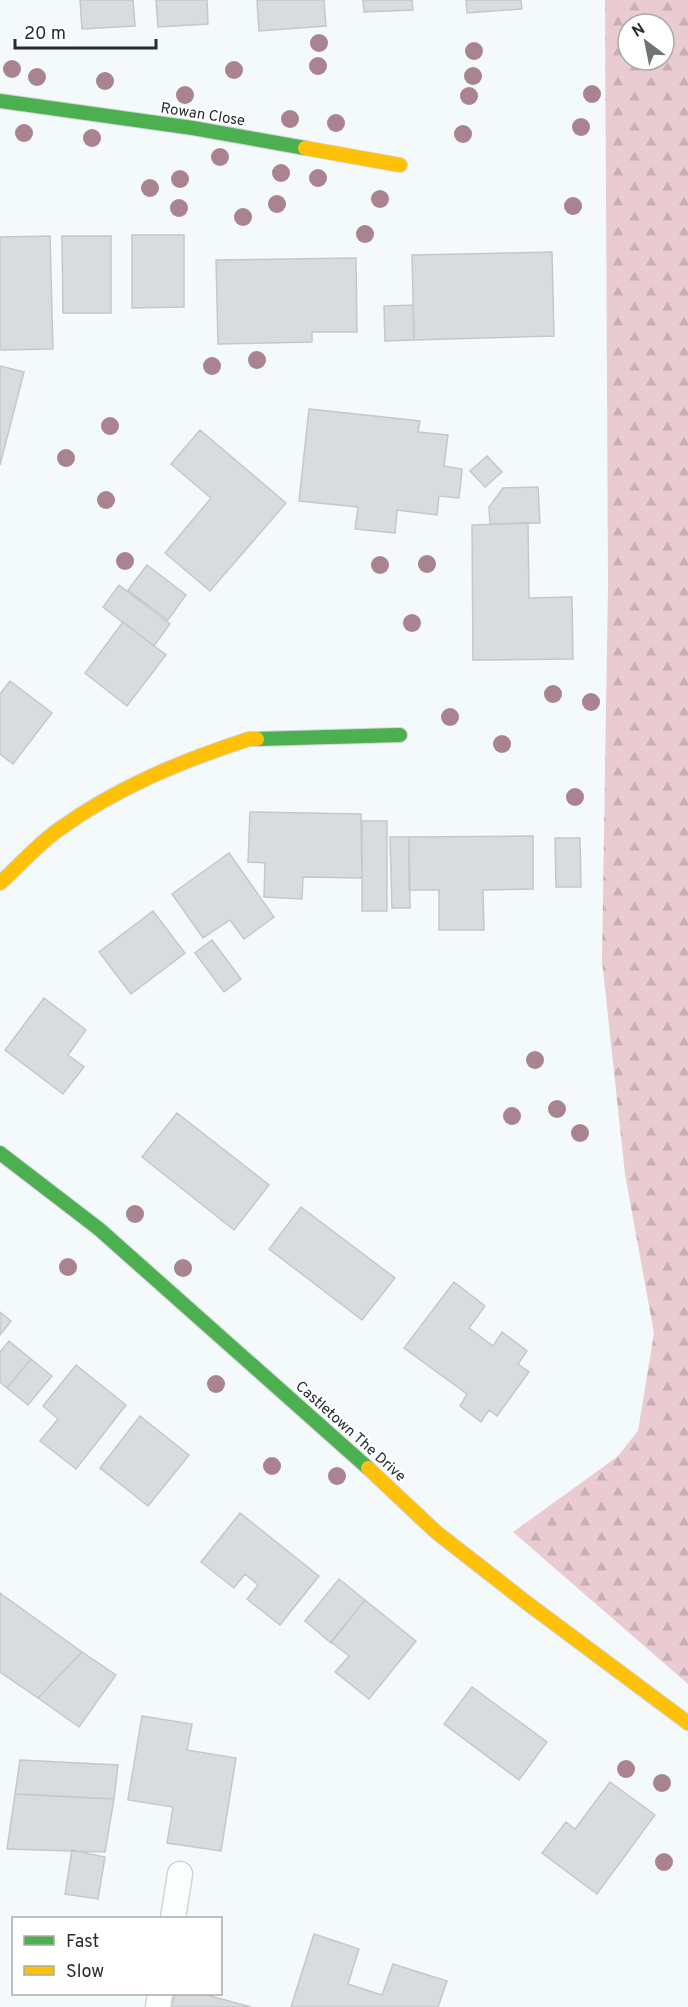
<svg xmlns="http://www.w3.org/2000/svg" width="688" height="2007" font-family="Overpass,sans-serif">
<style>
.forest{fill:url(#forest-firs);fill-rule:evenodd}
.building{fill:#d8dcde;stroke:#c4c8ca;stroke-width:1.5}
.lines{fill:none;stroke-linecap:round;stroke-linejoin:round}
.lane-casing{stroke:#d1d5d7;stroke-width:27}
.fast-casing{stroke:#d1d5d7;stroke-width:16}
.slow-casing{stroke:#d1d5d7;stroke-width:16}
.lane{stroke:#fdfefe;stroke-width:24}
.fast{stroke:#4caf50;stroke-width:14}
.slow{stroke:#ffc107;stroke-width:14}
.tree{fill:#a9838f}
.labels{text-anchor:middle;stroke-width:5;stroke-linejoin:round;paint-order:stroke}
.street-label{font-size:15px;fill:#272c2e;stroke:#fff}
</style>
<defs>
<pattern id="forest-firs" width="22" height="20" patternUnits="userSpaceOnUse" patternTransform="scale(1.5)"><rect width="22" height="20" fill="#ebcbd2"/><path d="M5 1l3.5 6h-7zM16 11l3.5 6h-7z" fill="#caaeb5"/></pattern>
</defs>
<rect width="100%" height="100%" fill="#f4f9fb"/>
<!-- forest -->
<path class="forest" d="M 605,0 L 688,0 L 688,1684 L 513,1532 L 617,1457 L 638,1431 L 654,1333 L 625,1174 L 602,960 L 608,585 ZM 628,24 L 664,24 L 664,60 L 628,60 Z"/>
<!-- building -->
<path class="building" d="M 80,0 L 133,0 L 135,26 L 82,29 Z
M 156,0 L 207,0 L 208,24 L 158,27 Z
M 257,0 L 324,0 L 326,26 L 259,31 Z
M 363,0 L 412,0 L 413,10 L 364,12 Z
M 466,0 L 521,0 L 522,9 L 467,13 Z
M 132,235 L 184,235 L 184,307 L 132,308 Z
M 50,236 L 53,349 L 0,350 L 0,237 Z
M 62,236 L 111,236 L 111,313 L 63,313 Z
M 552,252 L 554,336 L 414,340 L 412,255 Z
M 356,258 L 357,332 L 312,332 L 312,342 L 218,344 L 216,260 Z
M 413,305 L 414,340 L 385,341 L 384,306 Z
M 0,366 L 24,372 L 0,465 Z
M 309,409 L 420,421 L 418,432 L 448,435 L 444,466 L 462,469 L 459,498 L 439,496 L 437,515 L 397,510 L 395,533 L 355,529 L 358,507 L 299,501 Z
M 200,430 L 286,503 L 210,591 L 165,553 L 211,498 L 171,464 Z
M 487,456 L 502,472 L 485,487 L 470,471 Z
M 538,487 L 540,523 L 490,524 L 489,507 L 503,488 Z
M 528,523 L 529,598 L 572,597 L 573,659 L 473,660 L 472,525 Z
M 147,565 L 186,595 L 168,620 L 128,590 Z
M 119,585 L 170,624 L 154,646 L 103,607 Z
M 123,622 L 166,655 L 127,706 L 85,673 Z
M 10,681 L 52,713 L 13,764 L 0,754 L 0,694 Z
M 250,812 L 361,814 L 362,878 L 303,877 L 302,899 L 264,897 L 265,863 L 248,862 Z
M 362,821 L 387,821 L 387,911 L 362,911 Z
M 533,836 L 533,889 L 483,890 L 484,930 L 439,930 L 439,890 L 409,890 L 409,837 Z
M 390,837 L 409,837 L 410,908 L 392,908 Z
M 555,838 L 580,838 L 581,887 L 556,887 Z
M 229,853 L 274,917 L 244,939 L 230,920 L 203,938 L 172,894 Z
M 153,911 L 185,953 L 131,994 L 99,952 Z
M 212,940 L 241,979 L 224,992 L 195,953 Z
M 44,998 L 86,1030 L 68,1055 L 84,1067 L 63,1094 L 5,1050 Z
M 177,1113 L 269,1185 L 234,1230 L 142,1157 Z
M 301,1207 L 395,1278 L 362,1320 L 269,1249 Z
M 454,1282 L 485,1306 L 469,1328 L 493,1346 L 502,1332 L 527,1351 L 518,1364 L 529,1372 L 497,1416 L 489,1410 L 481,1422 L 460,1406 L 467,1394 L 404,1348 Z
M 0,1312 L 11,1321 L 0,1335 Z
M 9,1341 L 31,1359 L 7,1388 L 0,1382 L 0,1352 Z
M 31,1359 L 52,1376 L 28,1405 L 7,1388 Z
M 76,1365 L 126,1405 L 76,1469 L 40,1441 L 58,1419 L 43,1406 Z
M 140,1416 L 189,1455 L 148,1506 L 100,1468 Z
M 240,1513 L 319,1576 L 280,1625 L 247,1599 L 258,1585 L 245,1574 L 234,1588 L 201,1562 Z
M 339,1579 L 365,1600 L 331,1643 L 305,1621 Z
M 0,1593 L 82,1652 L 38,1698 L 0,1672 Z
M 365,1600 L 416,1641 L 369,1699 L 335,1672 L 349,1656 L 331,1642 Z
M 82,1652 L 116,1675 L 79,1727 L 38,1698 Z
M 472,1687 L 547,1742 L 519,1780 L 444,1724 Z
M 142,1716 L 192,1724 L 187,1750 L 236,1758 L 221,1851 L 167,1843 L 173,1807 L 128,1800 Z
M 20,1760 L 118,1765 L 114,1799 L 15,1794 Z
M 610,1782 L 655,1815 L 597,1894 L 542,1853 L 566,1822 L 575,1829 Z
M 15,1794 L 114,1799 L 105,1852 L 7,1849 Z
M 72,1850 L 105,1857 L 98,1899 L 65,1894 Z
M 314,1934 L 359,1949 L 348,1984 L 382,1995 L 393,1964 L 447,1981 L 438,2007 L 291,2007 Z
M 175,1994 L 203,1994 L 251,2007 L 171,2007 Z"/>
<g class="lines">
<!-- lane casing -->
<g class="lane-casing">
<path id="lane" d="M 173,1918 L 180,1874
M 158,2007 L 160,1994"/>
</g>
<!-- fast casing -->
<g class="fast-casing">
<path id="fast" d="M 0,101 L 193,128 L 305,148
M 257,739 L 400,735
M 0,1153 L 99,1229 L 368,1468"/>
</g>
<!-- slow casing -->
<g class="slow-casing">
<path id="slow" d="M 305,148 L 400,165
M 0,883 C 19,866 37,845 58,830 C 116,788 181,761 249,739 L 257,739
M 368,1468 L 436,1532 L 527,1603 L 688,1723"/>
</g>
<!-- lane -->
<use href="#lane" class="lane"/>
<!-- fast -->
<use href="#fast" class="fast"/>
<!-- slow -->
<use href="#slow" class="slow"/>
</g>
<!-- trees -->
<g class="tree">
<circle cx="319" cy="43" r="9"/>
<circle cx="474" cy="51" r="9"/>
<circle cx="318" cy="66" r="9"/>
<circle cx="12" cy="69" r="9"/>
<circle cx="234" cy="70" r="9"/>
<circle cx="473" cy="76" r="9"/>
<circle cx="37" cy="77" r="9"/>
<circle cx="105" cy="81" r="9"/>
<circle cx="592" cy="94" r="9"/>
<circle cx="185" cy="95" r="9"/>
<circle cx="469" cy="96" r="9"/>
<circle cx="290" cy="119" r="9"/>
<circle cx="336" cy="123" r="9"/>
<circle cx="581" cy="127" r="9"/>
<circle cx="24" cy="133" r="9"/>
<circle cx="463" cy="134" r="9"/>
<circle cx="92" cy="138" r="9"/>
<circle cx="220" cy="157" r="9"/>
<circle cx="281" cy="173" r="9"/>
<circle cx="318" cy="178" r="9"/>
<circle cx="180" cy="179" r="9"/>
<circle cx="150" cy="188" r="9"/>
<circle cx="380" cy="199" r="9"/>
<circle cx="277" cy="204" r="9"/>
<circle cx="573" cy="206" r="9"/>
<circle cx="179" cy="208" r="9"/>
<circle cx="243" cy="217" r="9"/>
<circle cx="365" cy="234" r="9"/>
<circle cx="257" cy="360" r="9"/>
<circle cx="212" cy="366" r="9"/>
<circle cx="110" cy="426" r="9"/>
<circle cx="66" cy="458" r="9"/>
<circle cx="106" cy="500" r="9"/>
<circle cx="125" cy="561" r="9"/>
<circle cx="427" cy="564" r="9"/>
<circle cx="380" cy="565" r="9"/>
<circle cx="412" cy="623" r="9"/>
<circle cx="553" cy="694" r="9"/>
<circle cx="591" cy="702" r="9"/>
<circle cx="450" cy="717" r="9"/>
<circle cx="502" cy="744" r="9"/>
<circle cx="575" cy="797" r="9"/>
<circle cx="535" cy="1060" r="9"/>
<circle cx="557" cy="1109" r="9"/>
<circle cx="512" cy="1116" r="9"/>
<circle cx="580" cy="1133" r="9"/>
<circle cx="135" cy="1214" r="9"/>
<circle cx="68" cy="1267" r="9"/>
<circle cx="183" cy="1268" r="9"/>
<circle cx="216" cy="1384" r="9"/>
<circle cx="272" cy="1466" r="9"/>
<circle cx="337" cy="1476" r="9"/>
<circle cx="626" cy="1769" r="9"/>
<circle cx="662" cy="1783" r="9"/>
<circle cx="664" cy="1862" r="9"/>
</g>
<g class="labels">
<!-- street labels -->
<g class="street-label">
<text transform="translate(203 114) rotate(9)" y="5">Rowan Close</text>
<text transform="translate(351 1431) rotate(42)" y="5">Castletown The Drive</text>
</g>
</g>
<!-- legend -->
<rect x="12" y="1917" width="210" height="78" fill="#ffffff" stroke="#a9abab" stroke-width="1.5"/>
<rect x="24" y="1936" width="30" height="9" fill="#4caf50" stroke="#a9abab" stroke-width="1.5"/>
<text x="66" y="1947" font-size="18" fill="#272c2e">Fast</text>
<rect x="24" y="1966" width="30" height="9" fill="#ffc107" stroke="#a9abab" stroke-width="1.5"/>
<text x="66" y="1977" font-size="18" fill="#272c2e">Slow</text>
<!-- north arrow -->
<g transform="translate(646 42) rotate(328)"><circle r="28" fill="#ffffff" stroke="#a9abab" stroke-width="1.5"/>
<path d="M0-4.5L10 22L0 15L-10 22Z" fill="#6f7476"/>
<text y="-9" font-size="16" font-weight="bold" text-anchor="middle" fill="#272c2e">N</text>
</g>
<!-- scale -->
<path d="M15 39v9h141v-9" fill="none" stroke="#272c2e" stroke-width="3"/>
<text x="24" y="39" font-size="18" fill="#272c2e" stroke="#ffffff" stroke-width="4.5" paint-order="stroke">20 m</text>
</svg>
